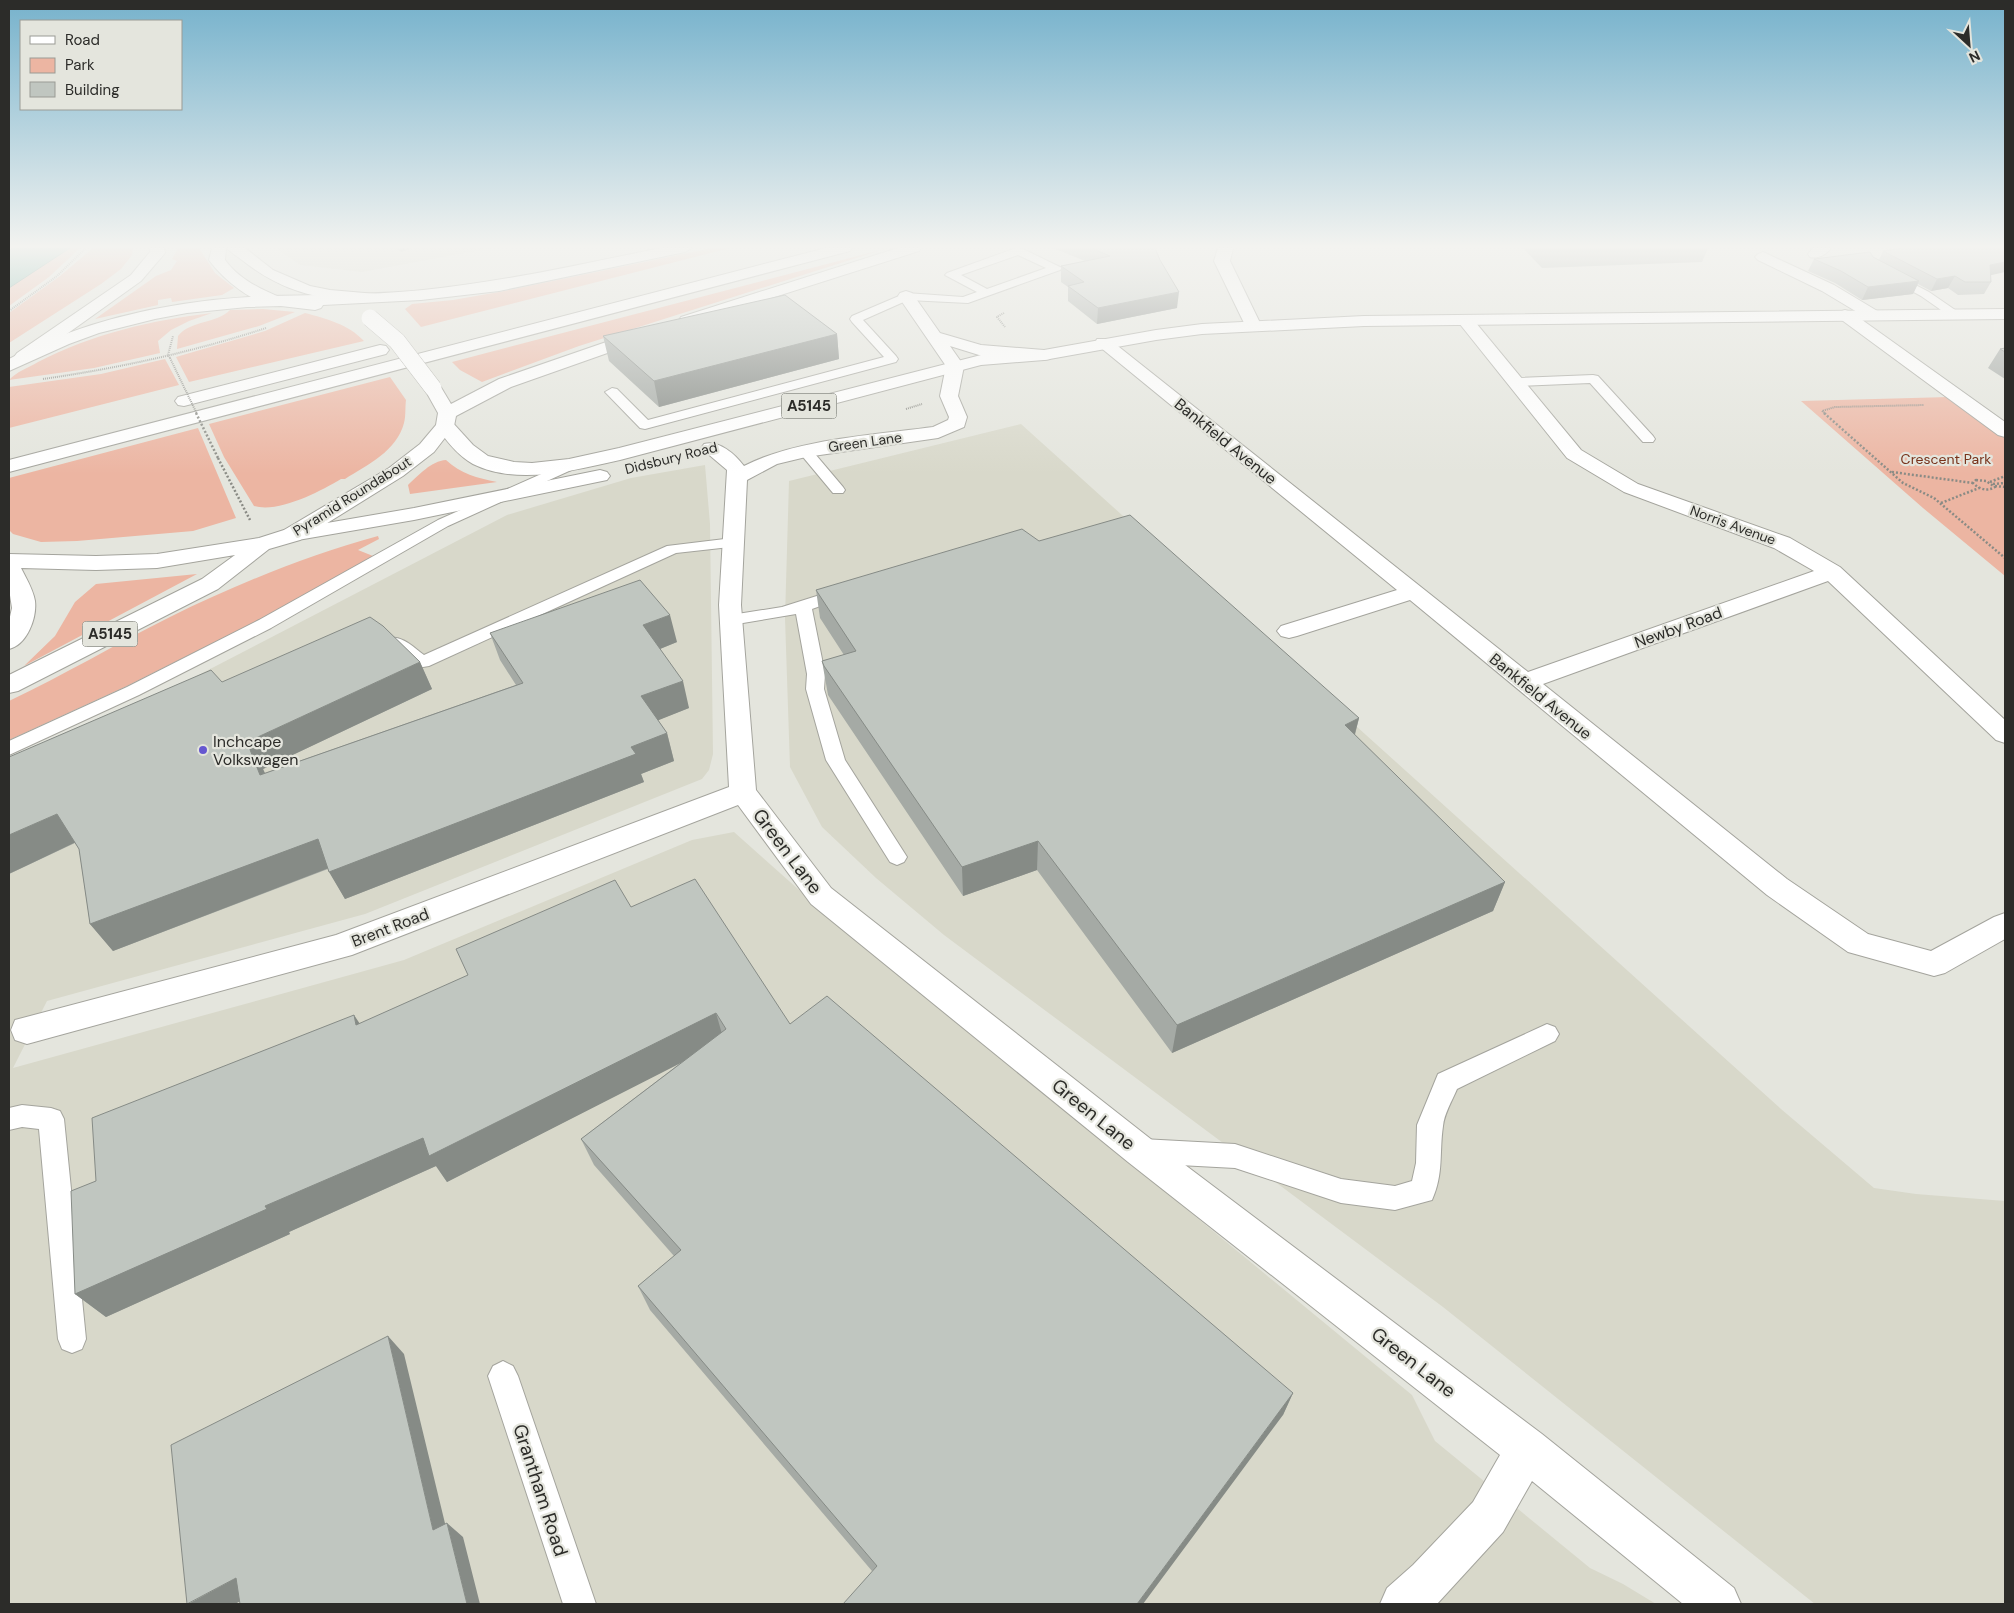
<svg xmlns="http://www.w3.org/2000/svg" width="2014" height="1613" font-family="'DM Sans',sans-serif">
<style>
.built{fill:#d8d8ca}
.green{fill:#ecb5a2}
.water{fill:#6bb0a2;stroke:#58887e}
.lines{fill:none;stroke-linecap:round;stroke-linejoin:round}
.lane-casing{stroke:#a4a49d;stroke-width:2}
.street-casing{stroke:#a4a49d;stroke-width:2}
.primary-casing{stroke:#a4a49d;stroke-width:2}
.highway-casing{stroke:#a4a49d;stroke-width:2}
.path-far1{stroke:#8a8b85;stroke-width:2;stroke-dasharray:1 1;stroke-linecap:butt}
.path{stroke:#8a8b85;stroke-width:2.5;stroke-dasharray:2 2;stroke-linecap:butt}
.lane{fill:#fff;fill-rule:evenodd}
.street{fill:#fff;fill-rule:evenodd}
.primary{fill:#fff;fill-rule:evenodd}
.highway{fill:#fff;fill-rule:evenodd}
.highway-bridge-casing{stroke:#a4a49d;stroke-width:18;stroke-linecap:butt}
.path-bridge-far1{stroke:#8a8b85;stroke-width:2;stroke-dasharray:1 1;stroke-linecap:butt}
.path-bridge{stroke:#8a8b85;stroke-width:2.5;stroke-dasharray:2 2;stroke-linecap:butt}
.highway-bridge{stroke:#fff;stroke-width:17}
.wall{fill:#a5aaa5}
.shaded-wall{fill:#868b86}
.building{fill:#c0c6c0;stroke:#868b86}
.poi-dot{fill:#6557d0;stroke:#e4e5dd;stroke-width:2}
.labels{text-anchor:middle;stroke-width:4.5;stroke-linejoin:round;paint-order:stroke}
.far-street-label{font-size:14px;fill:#2c2c29;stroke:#e4e5dd}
.far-park-label{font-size:14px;fill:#77321a;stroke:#e4e5dd}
.shield{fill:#e4e5dd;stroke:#63645f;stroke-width:1}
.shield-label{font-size:15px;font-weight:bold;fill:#2c2c29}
.street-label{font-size:16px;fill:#2c2c29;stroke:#e4e5dd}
.poi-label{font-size:16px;fill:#2c2c29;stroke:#e4e5dd;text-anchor:start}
.near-street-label{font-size:19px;fill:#2c2c29;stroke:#e4e5dd}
</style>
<rect width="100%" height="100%" fill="#e4e5dd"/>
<!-- built -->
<path class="built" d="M 276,248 L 492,248 L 362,272 L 300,265 Z
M 1021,424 L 1781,1109 L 1874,1188 L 1916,1194 L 2005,1201 L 2005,1604 L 1815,1604 L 1443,1307 L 944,935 L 876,878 L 822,827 L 790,767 L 785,618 L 789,481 Z
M 705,465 L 710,524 L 713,754 L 709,770 L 702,779 L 365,914 L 47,1001 L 13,1068 L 404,960 L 692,840 L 734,832 L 798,889 L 1412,1395 L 1435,1441 L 1590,1568 L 1623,1584 L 1656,1604 L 9,1604 L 9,768 L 75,739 L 507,515 L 631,478 Z"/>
<!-- green -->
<path class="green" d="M 70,248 L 80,248 L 49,277 L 9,306 L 9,288 Z
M 93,248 L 133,248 L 132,255 L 121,269 L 101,284 L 9,343 L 9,313 L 60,276 Z
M 178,248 L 199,248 L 215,273 L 234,288 L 222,295 L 172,302 L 171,298 L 158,300 L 158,305 L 95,319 L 156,276 L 171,270 L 177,261 L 172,259 Z
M 712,248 L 730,248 L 421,327 L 405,309 L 412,304 L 453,300 L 499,292 Z
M 888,248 L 579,346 L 482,382 L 460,370 L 452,362 Z
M 263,309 L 295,312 L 259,326 L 177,349 L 178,336 C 191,320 216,324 230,310 Z
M 212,313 L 189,321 L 171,330 L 158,341 L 160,353 L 94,368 L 9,380 C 16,372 28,368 38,362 C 92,334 152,320 212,313 Z
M 305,313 C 327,319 348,324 364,341 L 189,382 L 176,357 L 265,331 Z
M 165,359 L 179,385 L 9,428 L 9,387 L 101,374 Z
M 390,377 L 406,400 C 405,407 406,416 404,423 C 397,451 367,465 345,479 L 341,479 C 319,492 279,513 254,506 L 224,457 L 209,424 Z
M 1949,397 L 2005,438 L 2005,576 L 1923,508 L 1801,401 Z
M 198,428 L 236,518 L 193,531 L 77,541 L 41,542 L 13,534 L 9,530 L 9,478 Z
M 446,460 C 461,474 477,478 497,482 L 410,494 L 408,485 C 419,475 431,461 446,460 Z
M 378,536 L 379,539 L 358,550 L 373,556 L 269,615 L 127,686 L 9,740 L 9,701 C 64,675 116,644 170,617 C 237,584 306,556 378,536 Z
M 197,574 L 24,666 L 55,636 L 75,602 L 96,584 Z"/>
<!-- water -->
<path class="water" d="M 12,248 L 70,248 L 9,288 L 9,251 Z"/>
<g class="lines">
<!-- lane casing -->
<g class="lane-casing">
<path id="lane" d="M 1016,248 L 1023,249 L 1062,268 L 1060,270 L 968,303 L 908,300 L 863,320 L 896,356 L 898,359 L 896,362 L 645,429 L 640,428 L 605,392 L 612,388 L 617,389 L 648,420 L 884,357 L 852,322 L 850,319 L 852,316 L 906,293 L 963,297 L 977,292 L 945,275 L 947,273 ZM 1018,255 L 1046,268 L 987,289 L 961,275 Z
M 1892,273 L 1929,292 L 1961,314 L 1955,318 L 1951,317 L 1921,296 L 1888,278 L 1886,276 L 1888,274 Z
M 1593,375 L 1598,376 L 1653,436 L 1655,439 L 1653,442 L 1643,442 L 1590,383 L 1517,386 L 1511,382 L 1517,378 Z
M 805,447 L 810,448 L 843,487 L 845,490 L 843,493 L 833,493 L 798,451 L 800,448 Z
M 575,459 L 580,460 L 582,463 L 580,466 L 448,526 L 271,628 L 139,695 L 9,755 L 9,741 L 127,687 L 259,620 L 438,520 Z
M 733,538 L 739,540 L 741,543 L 739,546 L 676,553 L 429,666 L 423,667 L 417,666 L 385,642 L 388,638 C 402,635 413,647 424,655 L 667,546 Z
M 842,588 L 848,590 L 850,593 L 848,596 L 812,609 L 825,674 L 824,689 L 845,760 L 907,857 L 904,862 L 897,865 L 890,862 L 826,760 L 806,689 L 807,674 L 796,614 L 731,625 L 725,624 L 723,620 L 725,616 L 731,615 L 782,607 Z
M 1547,1024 L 1555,1027 L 1559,1034 L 1555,1041 L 1457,1089 C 1452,1101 1444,1114 1443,1126 C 1439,1153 1444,1173 1432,1200 L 1395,1210 L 1341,1203 L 1235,1168 L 1142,1163 L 1133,1159 L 1129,1151 L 1133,1143 L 1142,1139 L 1235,1144 L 1341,1179 L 1395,1186 L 1412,1181 L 1416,1163 L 1417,1125 L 1438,1074 Z
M 22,1105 L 51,1108 L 60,1111 L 64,1119 L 86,1339 L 82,1349 L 72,1353 L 62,1349 L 58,1339 L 39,1129 L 22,1127 L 9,1130 L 9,1108 Z
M 503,1361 L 513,1366 L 518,1376 L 596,1604 L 563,1604 L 488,1376 L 493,1366 Z"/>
</g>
<!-- street casing -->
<g class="street-casing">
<path id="street" d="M 1218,248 L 1233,248 L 1230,261 L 1261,325 L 1259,329 L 1247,329 L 1245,325 L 1214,261 Z
M 1813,248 L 1831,248 C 1826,255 1818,259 1810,257 L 1808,254 Z
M 1763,252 L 1834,285 L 1879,312 L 1881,315 L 1879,318 L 1867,318 L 1822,291 L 1758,260 L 1755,257 L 1758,254 Z
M 906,291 L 912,293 L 940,333 L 981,345 L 1044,350 L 1050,351 L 1053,355 L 1050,359 L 1044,360 L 979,355 L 950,346 L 964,366 L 958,396 L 967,417 L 964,427 L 938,438 L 806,457 L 777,464 L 747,480 L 741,605 L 756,790 L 831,888 L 1152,1140 L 1542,1434 L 1734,1588 L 1741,1604 L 1683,1604 L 1532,1481 L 1503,1532 L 1437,1604 L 1380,1604 L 1387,1588 L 1413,1565 L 1473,1502 L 1500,1455 L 1128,1162 L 811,904 L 738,805 L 352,955 L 27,1044 L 15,1040 L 11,1030 L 15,1020 L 336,935 L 729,787 L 719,605 L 727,470 L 701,448 L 704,444 C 719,440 735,454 744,466 C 796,439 875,435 933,427 L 948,420 L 949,417 L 940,396 L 946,366 L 898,296 L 900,293 Z
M 1845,310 L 1851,312 L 2005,422 L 2005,437 L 1998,435 L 1839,318 L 1837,315 L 1839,312 Z
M 1465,315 L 1471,317 L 1581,450 L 1638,484 L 1790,538 L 1840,567 L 2005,720 L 2005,743 L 1996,740 L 1828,581 L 1543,684 L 1787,879 L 1868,934 L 1931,951 L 1994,917 L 2005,913 L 2005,939 L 1945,973 L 1934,976 L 1848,952 L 1767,895 L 1410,600 L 1297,636 L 1289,638 L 1281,636 L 1277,631 L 1281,626 L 1397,590 L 1095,343 L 1097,339 L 1109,339 L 1528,672 L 1814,571 L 1774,548 L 1624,492 L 1567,458 L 1459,323 L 1457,320 L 1459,317 Z"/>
</g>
<!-- primary casing -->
<g class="primary-casing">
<path id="primary" d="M 150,248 L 164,248 L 165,253 L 141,281 L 29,361 L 23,362 L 17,361 L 14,357 L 17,353 L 131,275 L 150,252 Z
M 212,248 L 226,248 L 225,260 C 239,279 260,289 282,298 L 284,301 L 282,304 C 258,310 222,278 209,260 Z
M 227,248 L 245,248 L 273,270 L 310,286 L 330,290 L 376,294 L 378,297 L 376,300 C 365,303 352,302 341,300 C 303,296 272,284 242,260 C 237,256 231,253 227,248 Z
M 2005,309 L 2005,319 L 1364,326 L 1202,334 L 1156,340 L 1044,360 L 981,365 L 620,460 C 574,470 518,486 473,464 C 458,456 445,439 436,426 L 438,422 L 445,420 L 452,422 L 473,445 L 488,456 L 514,462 L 532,463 L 569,459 L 619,448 L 981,355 L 1044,350 L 1156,330 L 1202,324 L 1364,316 Z
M 600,470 L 607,472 L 610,476 L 607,480 L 414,520 L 292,541 L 284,540 L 281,535 L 284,530 L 292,529 L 414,508 Z"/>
</g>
<!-- highway casing -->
<g class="highway-casing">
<path id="highway" d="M 661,248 L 692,248 L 685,252 L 499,291 L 421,300 L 323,305 L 321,308 L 315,310 L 281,306 L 247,307 L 187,313 L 155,319 L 99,333 L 69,344 L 9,371 L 9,359 C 82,321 166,302 249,297 C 307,294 365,296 423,290 C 503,282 582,264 661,248 Z
M 826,248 L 852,248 L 850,251 L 9,472 L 9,460 Z
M 898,248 L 921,248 L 919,251 L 693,323 L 681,323 L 679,320 L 681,317 Z
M 641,330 L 647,331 L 649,335 L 647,339 L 511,387 L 456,416 L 454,426 L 434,452 L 403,476 L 300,540 L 269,549 L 218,589 L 18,691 L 9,693 L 9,675 L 202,579 L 235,555 L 157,568 L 96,570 L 21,568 C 26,578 33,589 35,601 C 37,618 27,645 9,649 L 9,621 L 12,608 L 9,589 L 9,554 L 96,556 L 157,554 L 259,538 L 284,530 L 389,468 L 420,444 L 436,425 L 438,413 L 424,388 L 427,384 L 433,383 L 439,384 L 451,404 L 499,379 Z
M 380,345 L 386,346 L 389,350 L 386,354 L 184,406 L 178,405 L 175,401 L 178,397 Z"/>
</g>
<!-- path-far1 -->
<path class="path-far1" d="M 9,311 L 57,276 L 86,248
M 1004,313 L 997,317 L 1005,327
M 170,358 L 168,355 L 173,336
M 43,379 C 119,368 193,352 266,328
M 906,409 L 922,404
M 1826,414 L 1822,411 L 1835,407 L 1924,405"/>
<!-- path -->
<path class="path" d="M 1824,413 L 1903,483 L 1934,498 L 2005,558
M 218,458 L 250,520
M 1892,472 L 1973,483
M 1976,480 L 1986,481 L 1995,487 C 1987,492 1979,489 1973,483 Z
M 1990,482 L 2005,476
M 1993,484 L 2005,483
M 1995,486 L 2005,487
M 1941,503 L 1979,488"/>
<!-- lane -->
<use href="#lane" class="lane"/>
<!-- street -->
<use href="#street" class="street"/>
<!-- primary -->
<use href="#primary" class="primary"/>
<!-- highway -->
<use href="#highway" class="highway"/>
<!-- highway-bridge casing -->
<g class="highway-bridge-casing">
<path id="highway-bridge" d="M 370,318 L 397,341 L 433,388"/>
</g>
<!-- path-bridge-far1 -->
<path class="path-bridge-far1" d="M 170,358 L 197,414"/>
<!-- path-bridge -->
<path class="path-bridge" d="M 196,413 L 218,458"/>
<!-- highway-bridge -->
<use href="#highway-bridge" class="highway-bridge"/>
</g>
<!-- wall -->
<path class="wall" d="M 394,248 L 412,248 L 401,252 Z
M 1053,248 L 1155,248 L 1177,308 L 1097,324 L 1068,301 L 1068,287 L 1061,282 L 1061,266 L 1085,261 Z
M 1523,248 L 1708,248 L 1702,262 L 1542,268 Z
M 1883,251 L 1991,275 L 1991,282 L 1984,294 L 1958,295 L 1948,288 L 1931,291 L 1918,284 L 1913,294 L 1862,300 L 1835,283 L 1808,271 L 1814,259 L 1873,257 L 1879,260 Z
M 837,334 L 839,359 L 659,407 L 609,361 L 603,336 Z
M 2005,348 L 2005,379 L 1988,368 L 2000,349 Z
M 1039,541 L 1359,718 L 1355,735 L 1505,882 L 1493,911 L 1172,1053 L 1037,870 L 963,896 L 828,695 L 822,661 L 844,655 L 820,618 L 816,590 Z
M 490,633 L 677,642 L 660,649 L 689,708 L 658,720 L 667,733 L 674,761 L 641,774 L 644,782 L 345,899 L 328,869 L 113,951 L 90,924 L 79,849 L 75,843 L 9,874 L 420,662 L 432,689 L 263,769 L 265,773 L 516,685 L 500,660 Z
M 631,907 L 1293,1393 L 1283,1415 L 872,1571 L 650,1310 L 638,1286 L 674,1256 L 594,1165 L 581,1139 L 683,1061 L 447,1182 L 436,1166 L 289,1232 L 290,1234 L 106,1317 L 75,1294 L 96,1181 L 354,1015 L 359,1024 Z"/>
<!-- shaded-wall -->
<path class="shaded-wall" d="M 400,248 L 412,248 L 401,252 Z
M 2005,262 L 2005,272 L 1983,277 L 1990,265 Z
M 1955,276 L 1948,288 L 1931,291 L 1937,279 Z
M 1919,281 L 1913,294 L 1862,300 L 1868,287 Z
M 1179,292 L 1177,308 L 1097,324 L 1098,308 Z
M 837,334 L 839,359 L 659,407 L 654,381 Z
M 670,615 L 677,642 L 650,653 L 643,625 Z
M 420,662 L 432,689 L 263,769 L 277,802 L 260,775 L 247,742 Z
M 683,681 L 689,708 L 649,724 L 641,696 Z
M 1359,718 L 1351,748 L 1345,725 Z
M 667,733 L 674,761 L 641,774 L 644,782 L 345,899 L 329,872 L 631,747 Z
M 57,814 L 78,841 L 9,874 L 9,835 Z
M 318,839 L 334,866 L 113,951 L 90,924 Z
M 1038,841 L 1037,870 L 963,896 L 962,867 Z
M 1505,882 L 1493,911 L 1172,1053 L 1177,1025 Z
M 716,1013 L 724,1041 L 447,1182 L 436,1166 L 289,1232 L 290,1234 L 106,1317 L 75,1294 L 265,1206 L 423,1138 Z
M 354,1015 L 372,1042 L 356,1025 Z
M 388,1336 L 404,1354 L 450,1544 L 433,1530 Z
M 1293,1393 L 1283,1415 L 1143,1604 L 1137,1604 Z
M 447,1523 L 463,1537 L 480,1604 L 467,1604 Z
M 236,1578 L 259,1591 L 235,1604 L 188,1604 Z"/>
<!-- building -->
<path class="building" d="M 1091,248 L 1155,248 L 1160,260 L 1179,292 L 1098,308 L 1068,286 L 1084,282 L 1061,266 L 1110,256 Z
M 1904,248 L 2005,248 L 2005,262 L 1990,265 L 1991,282 L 1965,282 L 1955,276 L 1937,279 L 1883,251 Z
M 1870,252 L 1873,257 L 1919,281 L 1868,287 L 1841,271 L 1814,259 Z
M 785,295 L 837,334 L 654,381 L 603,336 Z
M 2005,348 L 2005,352 L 2000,349 Z
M 1130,515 L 1359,718 L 1345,725 L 1505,882 L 1177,1025 L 1038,841 L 962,867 L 824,666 L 822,661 L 856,651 L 816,590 L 1022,529 L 1039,541 Z
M 640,580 L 670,615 L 643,625 L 683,681 L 641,696 L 667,733 L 631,747 L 636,754 L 329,872 L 318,839 L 90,924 L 79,849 L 57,814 L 9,835 L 9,757 L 211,670 L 222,682 L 370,617 L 383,626 L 420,662 L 247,742 L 260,775 L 523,683 L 490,633 Z
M 695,879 L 790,1024 L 827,996 L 1293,1393 L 1137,1604 L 843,1604 L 877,1566 L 638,1286 L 681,1250 L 581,1139 L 726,1029 L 716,1013 L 429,1156 L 423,1138 L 265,1206 L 267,1209 L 75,1294 L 71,1191 L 96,1181 L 92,1118 L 354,1015 L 356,1025 L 468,975 L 456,949 L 615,880 L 631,907 Z
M 388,1336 L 433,1530 L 447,1523 L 467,1604 L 240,1604 L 236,1578 L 187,1604 L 171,1445 Z"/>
<!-- sky -->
<linearGradient id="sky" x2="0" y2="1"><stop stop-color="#76b2cc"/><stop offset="0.52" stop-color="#f3f3f0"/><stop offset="1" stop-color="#f3f3f0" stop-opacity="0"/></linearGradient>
<rect width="2014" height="474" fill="url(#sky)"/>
<!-- markers -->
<circle class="poi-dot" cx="203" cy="750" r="5"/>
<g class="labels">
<!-- far-street labels -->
<g class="far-street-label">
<text transform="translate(865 442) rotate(-8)" y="5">Green Lane</text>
<text transform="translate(671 458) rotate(-14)" y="5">Didsbury Road</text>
<text transform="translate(352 496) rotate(-32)" y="5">Pyramid Roundabout</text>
<text transform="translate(1733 525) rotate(20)" y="5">Norris Avenue</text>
</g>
<!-- far-park labels -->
<g class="far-park-label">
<text x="1946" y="464">Crescent Park</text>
</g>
<!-- shield labels -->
<g class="shield">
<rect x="781.5" y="393.5" width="55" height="25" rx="4"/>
<rect x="82.5" y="621.5" width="55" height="25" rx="4"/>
</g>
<g class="shield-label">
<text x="809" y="411">A5145</text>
<text x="110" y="639">A5145</text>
</g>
<!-- street labels -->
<g class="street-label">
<text transform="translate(1226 441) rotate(39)" y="6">Bankfield Avenue</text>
<text transform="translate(1678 627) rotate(-20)" y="6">Newby Road</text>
<text transform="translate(1541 696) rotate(39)" y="6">Bankfield Avenue</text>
<text transform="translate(390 927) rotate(-21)" y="6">Brent Road</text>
</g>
<!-- poi labels -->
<g class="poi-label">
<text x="213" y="747">Inchcape<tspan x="213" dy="18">Volkswagen</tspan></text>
</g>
<!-- near-street labels -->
<g class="near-street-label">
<text transform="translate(788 851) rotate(53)" y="7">Green Lane</text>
<text transform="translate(1094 1114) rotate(39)" y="7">Green Lane</text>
<text transform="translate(1414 1362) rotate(38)" y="7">Green Lane</text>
<text transform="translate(541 1490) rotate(72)" y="7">Grantham Road</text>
</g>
</g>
<!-- border -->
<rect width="2014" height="1613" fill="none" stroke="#2c2c29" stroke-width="20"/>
<!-- legend -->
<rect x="20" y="20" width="162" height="90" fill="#e4e5dd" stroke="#9a9b95"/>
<rect x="30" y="36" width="25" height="8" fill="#ffffff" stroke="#9a9b95"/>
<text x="65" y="45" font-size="15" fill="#2c2c29">Road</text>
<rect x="30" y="58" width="25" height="15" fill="#ecb5a2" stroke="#9a9b95"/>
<text x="65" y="70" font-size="15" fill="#2c2c29">Park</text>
<rect x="30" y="82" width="25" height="15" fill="#c0c6c0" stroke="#9a9b95"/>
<text x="65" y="95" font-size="15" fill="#2c2c29">Building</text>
<!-- north arrow -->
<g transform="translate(1969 45) rotate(154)" stroke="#e4e5dd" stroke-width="4" paint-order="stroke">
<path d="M0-4L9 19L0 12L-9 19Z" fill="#2c2c29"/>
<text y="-8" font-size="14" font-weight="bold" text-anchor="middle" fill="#2c2c29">N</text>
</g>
</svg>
